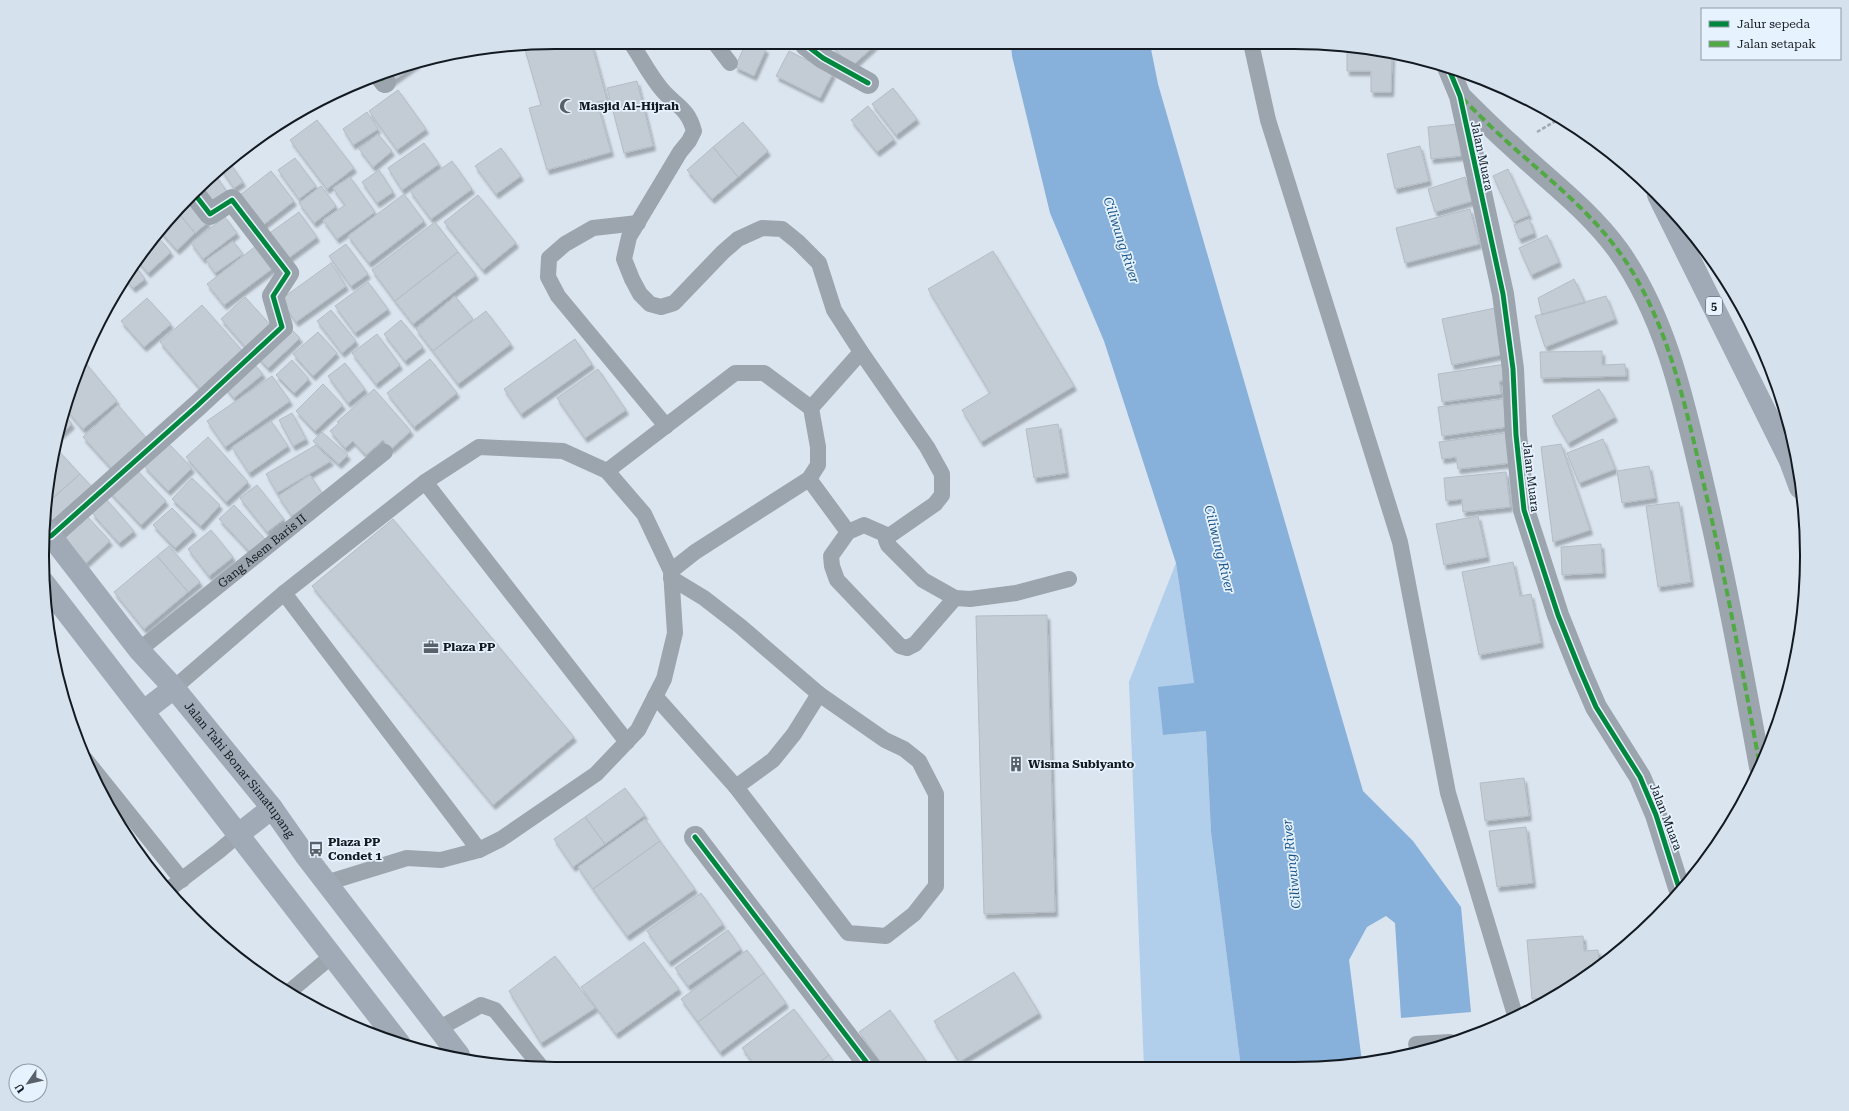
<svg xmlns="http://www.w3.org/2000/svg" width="1849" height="1111" font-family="'Roboto Serif',serif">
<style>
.green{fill:#b1ceeb}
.water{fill:#87b0da}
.building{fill:#c3ccd4;stroke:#b4bcc5;filter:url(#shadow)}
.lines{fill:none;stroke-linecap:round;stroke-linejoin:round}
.path{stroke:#a1a9b0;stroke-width:2.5;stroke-dasharray:4 2;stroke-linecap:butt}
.lane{stroke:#9ca4ad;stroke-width:16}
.street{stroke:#9ca4ad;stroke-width:22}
.highway{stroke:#9faab6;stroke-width:22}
.quiet{stroke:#51a943;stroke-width:4;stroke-dasharray:8 4;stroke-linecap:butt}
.cycleway-casing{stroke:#e6f2fe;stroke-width:8}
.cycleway{stroke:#00873e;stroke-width:5}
.labels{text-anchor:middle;stroke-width:3.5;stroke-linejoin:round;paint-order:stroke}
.shield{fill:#e6f2fe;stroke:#525a63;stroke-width:1}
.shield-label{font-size:11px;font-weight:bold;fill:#131920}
.poi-label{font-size:12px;font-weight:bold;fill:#131920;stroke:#e6f2fe;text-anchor:start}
.street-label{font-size:12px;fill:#131920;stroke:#e6f2fe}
.water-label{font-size:13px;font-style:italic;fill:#1b5589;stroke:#e6f2fe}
.rim{fill:none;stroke:#131920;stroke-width:2}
</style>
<defs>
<filter id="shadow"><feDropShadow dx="2.5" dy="4.5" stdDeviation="1" flood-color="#0004"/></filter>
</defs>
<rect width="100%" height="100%" fill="#dbe5f0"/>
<!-- green -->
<path class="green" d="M 1176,563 L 1194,683 L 1163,735 L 1206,731 L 1211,832 L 1241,1068 L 1144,1068 L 1129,682 Z"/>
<!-- water -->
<path class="water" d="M 1011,44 L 1150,44 L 1158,84 L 1363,791 L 1413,841 L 1461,907 L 1471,1012 L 1401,1018 L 1395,923 L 1386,916 L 1367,927 L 1349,960 L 1362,1062 L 1327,1068 L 1241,1068 L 1211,832 L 1206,731 L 1163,735 L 1158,687 L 1194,683 L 1176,563 L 1104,341 L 1050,213 L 1012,56 Z"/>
<!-- building -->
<path class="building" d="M 745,45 L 758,45 L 766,49 L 754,76 L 735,67 Z
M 832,45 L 875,45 L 851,67 Z
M 524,46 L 592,46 L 607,100 L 597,102 L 611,152 L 547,170 L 529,108 L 541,105 Z
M 1347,50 L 1362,50 L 1392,56 L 1391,92 L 1371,92 L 1371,71 L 1347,71 Z
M 789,51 L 833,73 L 820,98 L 776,76 Z
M 418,63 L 388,84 L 381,73 L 391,69 Z
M 637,81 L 653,146 L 624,153 L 607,88 Z
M 893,88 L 917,119 L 896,135 L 872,104 Z
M 398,90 L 426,129 L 397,150 L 369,111 Z
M 868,106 L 894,139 L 877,152 L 851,120 Z
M 367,112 L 378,129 L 353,145 L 343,129 Z
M 317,120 L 354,168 L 327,189 L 290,140 Z
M 743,122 L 768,151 L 738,177 L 713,147 Z
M 1458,124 L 1461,156 L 1431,159 L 1428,127 Z
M 378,134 L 392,151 L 373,167 L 359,149 Z
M 424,143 L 439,164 L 402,190 L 388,168 Z
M 1420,146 L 1429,181 L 1395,189 L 1387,154 Z
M 713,147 L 738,177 L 712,199 L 687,170 Z
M 501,148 L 521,176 L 496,194 L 475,166 Z
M 295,158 L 316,186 L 299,199 L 278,170 Z
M 452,161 L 472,189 L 431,219 L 410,191 Z
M 230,163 L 243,182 L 234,188 L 221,169 Z
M 1508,169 L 1529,215 L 1514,222 L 1493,176 Z
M 379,170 L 393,192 L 377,203 L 362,182 Z
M 271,171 L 294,201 L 258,229 L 235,199 Z
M 216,176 L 228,193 L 210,206 L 198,188 Z
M 350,177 L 375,212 L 337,239 L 323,220 L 345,205 L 333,188 Z
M 1465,177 L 1472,201 L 1435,212 L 1428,189 Z
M 321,186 L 336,206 L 314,223 L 299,203 Z
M 404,194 L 424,221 L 369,263 L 348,236 Z
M 478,195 L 516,243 L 483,270 L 444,222 Z
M 188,198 L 208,222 L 195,233 L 177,211 Z
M 1470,209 L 1479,244 L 1405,263 L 1396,228 Z
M 177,211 L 195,233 L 177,250 L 160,231 Z
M 299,212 L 317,237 L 282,263 L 264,237 Z
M 225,217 L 237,233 L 203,259 L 191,243 Z
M 1529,219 L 1534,233 L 1519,239 L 1514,225 Z
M 435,222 L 458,252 L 395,301 L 372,270 Z
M 1547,235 L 1559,262 L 1531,275 L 1519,248 Z
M 157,236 L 171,252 L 148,273 L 137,260 Z
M 233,241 L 243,254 L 215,273 L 206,260 Z
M 346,244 L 368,274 L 351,286 L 329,256 Z
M 256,246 L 273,268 L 224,305 L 207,284 Z
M 993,251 L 1074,386 L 981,442 L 962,410 L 990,393 L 928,289 Z
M 458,252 L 476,275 L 413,324 L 395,301 Z
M 331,263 L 346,286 L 296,322 L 280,300 Z
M 134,264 L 145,279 L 133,288 L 125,278 Z
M 1574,279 L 1585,303 L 1542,315 L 1538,298 Z
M 368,282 L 388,309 L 355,333 L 335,306 Z
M 455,296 L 473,319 L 433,351 L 416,329 Z
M 1606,296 L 1615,319 L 1545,347 L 1535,316 Z
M 245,297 L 274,329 L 249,351 L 221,319 Z
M 147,298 L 171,324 L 144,347 L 121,321 Z
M 202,305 L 246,355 L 204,393 L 160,342 Z
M 1495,308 L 1505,354 L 1452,365 L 1442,319 Z
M 331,310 L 356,341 L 342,353 L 317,321 Z
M 486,311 L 511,344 L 458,384 L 433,351 Z
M 401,320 L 423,347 L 405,361 L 384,334 Z
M 288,326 L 300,338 L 268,368 L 256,355 Z
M 318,332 L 337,353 L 313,376 L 293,354 Z
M 377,334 L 400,365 L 376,384 L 352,353 Z
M 575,339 L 592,364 L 521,414 L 504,389 Z
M 1602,351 L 1602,365 L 1625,364 L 1626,376 L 1541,378 L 1540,352 Z
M 430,359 L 457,393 L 414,427 L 387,393 Z
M 292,360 L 309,379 L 294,393 L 276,375 Z
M 84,361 L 117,401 L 83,429 L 65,408 L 69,391 Z
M 253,363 L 263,374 L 234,398 L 224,386 Z
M 345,363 L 365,389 L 348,403 L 328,376 Z
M 1506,364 L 1509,380 L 1499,381 L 1501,394 L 1442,402 L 1438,374 Z
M 598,369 L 626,410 L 585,438 L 557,398 Z
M 272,376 L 290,401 L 225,447 L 207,421 Z
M 323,384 L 343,405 L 315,431 L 296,411 Z
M 374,389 L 411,431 L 391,449 L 383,440 L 366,455 L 353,441 L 345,448 L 330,431 L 339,423 L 337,422 Z
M 1599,389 L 1615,417 L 1568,443 L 1552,416 Z
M 1503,399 L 1507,427 L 1442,436 L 1438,407 Z
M 118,405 L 148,440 L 114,471 L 83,437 Z
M 292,413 L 306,439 L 293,446 L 279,420 Z
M 64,414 L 72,424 L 59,436 Z
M 271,421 L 288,446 L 249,473 L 232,447 Z
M 1058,424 L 1066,473 L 1034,478 L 1026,429 Z
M 322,432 L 348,455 L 339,464 L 313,441 Z
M 1506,433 L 1510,463 L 1458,469 L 1456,457 L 1442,459 L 1439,442 Z
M 208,437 L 248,482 L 226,502 L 186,457 Z
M 1603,439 L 1615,469 L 1579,483 L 1567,453 Z
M 168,443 L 192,468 L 168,491 L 144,466 Z
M 1561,444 L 1590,530 L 1553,542 L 1541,447 Z
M 316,445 L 331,461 L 277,493 L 266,474 Z
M 56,448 L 80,474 L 45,505 L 46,488 Z
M 133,466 L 166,501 L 141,525 L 108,490 Z
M 1649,466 L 1655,498 L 1622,503 L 1617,471 Z
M 1506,472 L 1510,507 L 1463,512 L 1462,499 L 1446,501 L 1444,478 Z
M 80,474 L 95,490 L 55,526 L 45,516 L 45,505 Z
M 310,475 L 323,495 L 292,516 L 278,496 Z
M 192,478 L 220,505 L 201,526 L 172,499 Z
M 257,485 L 284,519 L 267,532 L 240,498 Z
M 107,500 L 134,531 L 119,543 L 92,513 Z
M 1679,502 L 1691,582 L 1658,587 L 1646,506 Z
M 234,505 L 265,539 L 251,553 L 219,519 Z
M 172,508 L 194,531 L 175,548 L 153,525 Z
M 84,513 L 110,541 L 86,563 L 60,534 Z
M 1478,516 L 1487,557 L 1444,565 L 1436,524 Z
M 393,519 L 574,737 L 493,805 L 312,586 Z
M 211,530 L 233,557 L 209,576 L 188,549 Z
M 1601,544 L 1603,573 L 1562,575 L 1561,547 Z
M 169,546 L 200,582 L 188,592 L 157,556 Z
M 157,556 L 188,592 L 144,629 L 114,592 Z
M 1513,562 L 1520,596 L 1531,594 L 1541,643 L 1479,655 L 1462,572 Z
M 1047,615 L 1055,912 L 984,914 L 976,616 Z
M 1524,778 L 1529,816 L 1485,821 L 1480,783 Z
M 625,788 L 645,815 L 605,844 L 585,817 Z
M 585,817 L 605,844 L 573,867 L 554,839 Z
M 645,819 L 660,841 L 593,889 L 578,867 Z
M 1526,827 L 1533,883 L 1497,887 L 1489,831 Z
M 660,841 L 695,889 L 627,936 L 593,889 Z
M 701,893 L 723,924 L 669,962 L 647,931 Z
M 728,930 L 741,949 L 688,986 L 675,968 Z
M 1583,936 L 1584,951 L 1598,950 L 1599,965 L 1554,997 L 1532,999 L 1527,940 Z
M 644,942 L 679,989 L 616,1034 L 581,987 Z
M 747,950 L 764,973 L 698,1022 L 681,999 Z
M 555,956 L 595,1008 L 541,1043 L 509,991 Z
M 1014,972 L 1039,1013 L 959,1062 L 934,1021 Z
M 764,973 L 786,1003 L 720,1052 L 698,1022 Z
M 794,1009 L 829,1055 L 812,1068 L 757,1068 L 742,1048 Z
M 890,1010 L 931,1068 L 885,1068 L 859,1032 Z
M 829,1055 L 838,1068 L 812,1068 Z"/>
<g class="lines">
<!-- path -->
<path class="path" d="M 1537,132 L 1559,119"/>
<!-- lane -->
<g class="lane">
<path d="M 1251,43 L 1268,120 L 1400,542 L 1448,793 L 1515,1015"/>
<path d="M 633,46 C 643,61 652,79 664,92 C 678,107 688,109 694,131 L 689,141 L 680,152 L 629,237 L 624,259 L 632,279 L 640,294 L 650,304 L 661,307 L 674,303 L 723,252 L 738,239 L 762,228 L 782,229 L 798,242 L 819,263 L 834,310 L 861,352 L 811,408"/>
<path d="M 717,46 L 730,63"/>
<path d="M 638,223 L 593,228 L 565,244 L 549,258 L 548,277 L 558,296 L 666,426"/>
<path d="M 861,352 L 927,447 L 942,474 L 942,495 L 935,504 L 889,536 L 886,540 L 888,545 L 923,580 L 955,598 L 970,599 L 1016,593 L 1069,579"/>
<path d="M 607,471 L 735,373 L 764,373 L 811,408 L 818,447 L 818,465 L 809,479 L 695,552 L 671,571"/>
<path d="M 809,479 L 848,532"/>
<path d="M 425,482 L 627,742"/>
<path d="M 889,536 L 864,525 L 848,532 L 831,556 L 832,566 L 837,580 L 900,646 L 907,648 L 915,644 L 955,598"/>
<path d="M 284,593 L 479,850"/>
<path id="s1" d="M 139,650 L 385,452"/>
<path d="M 174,688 L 284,593 L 425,482 L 479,447 L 563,451 L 607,471 L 644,514 L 671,571 L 675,633 L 664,679 L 638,730 L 596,774 L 501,839 L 479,850 L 441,860 L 407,858 L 326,883"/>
<path d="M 655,696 L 736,787 L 848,933 L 886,936 L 914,914 L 936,886 L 936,794 L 919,761 L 904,749 L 885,740 L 819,694 L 740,626 L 704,598 L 671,578"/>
<path d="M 85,759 L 182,880"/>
<path d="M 736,787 L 773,760 L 794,734 L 819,694"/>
<path d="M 168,890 L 219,851 L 239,834"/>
<path d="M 289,992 L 333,955"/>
<path d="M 438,1029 L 481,1005 L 495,1010 L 542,1068"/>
<path d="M 1416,1044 L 1450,1042"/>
</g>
<!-- street -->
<path class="street" d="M 806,45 L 823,58 L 868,83
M 1448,67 L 1460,96 L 1503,294 L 1513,369 L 1516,435 L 1524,510 L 1558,615 L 1580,670 L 1596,707 L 1640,777 L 1656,815 L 1679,888
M 379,74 L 385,82
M 1460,96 C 1477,113 1494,130 1512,146 C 1548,180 1589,210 1618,250 C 1665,316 1683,398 1701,475 C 1724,572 1742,669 1760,767
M 51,536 L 198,405 L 282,327 L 273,296 L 288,273 L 232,200 L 210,214 L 193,192
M 695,837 L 871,1068"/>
<!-- highway -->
<g class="highway">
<path d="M 1658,195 L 1790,461 L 1800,488"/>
<path id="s2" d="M 44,527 L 139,650 L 174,688 L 272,808 L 305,855 L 459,1055"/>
<path d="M 44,583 L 400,1044"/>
<path d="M 144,711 L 174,688"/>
<path d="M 239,834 L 272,808"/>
</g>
<!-- quiet -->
<path class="quiet" d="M 379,74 L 385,82
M 1462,98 C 1479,115 1496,132 1514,148 C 1550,180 1588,210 1617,249 C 1665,313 1683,396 1701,472 C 1724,570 1742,668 1760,767"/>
<!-- cycleway casing -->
<g class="cycleway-casing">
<path id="cycleway" d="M 806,45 L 823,58 L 868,83
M 1448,67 L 1460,96 L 1503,294 L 1513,369 L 1516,435 L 1524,510 L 1558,615 L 1580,670 L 1596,707 L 1640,777 L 1656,815 L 1679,888
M 51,536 L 198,405 L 282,327 L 273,296 L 288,273 L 232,200 L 210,214 L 193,192
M 695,837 L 871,1068"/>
</g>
<!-- cycleway -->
<use href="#cycleway" class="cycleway"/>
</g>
<!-- icons -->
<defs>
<g id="mosque-bare" transform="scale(1.2)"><path d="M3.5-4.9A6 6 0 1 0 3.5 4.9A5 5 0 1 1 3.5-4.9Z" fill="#596069" stroke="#e6f2fe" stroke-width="2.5" paint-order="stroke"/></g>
<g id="office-bare" transform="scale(1.2)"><path d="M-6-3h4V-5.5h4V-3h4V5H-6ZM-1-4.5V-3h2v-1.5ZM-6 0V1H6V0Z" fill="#596069" stroke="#e6f2fe" stroke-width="2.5" paint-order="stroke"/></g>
<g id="building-bare" transform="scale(1.2)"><path d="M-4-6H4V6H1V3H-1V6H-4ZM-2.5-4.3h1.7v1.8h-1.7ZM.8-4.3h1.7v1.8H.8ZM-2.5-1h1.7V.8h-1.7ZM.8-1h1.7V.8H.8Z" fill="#596069" stroke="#e6f2fe" stroke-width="2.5" paint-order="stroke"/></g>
<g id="bus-bare" transform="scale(1.2)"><path d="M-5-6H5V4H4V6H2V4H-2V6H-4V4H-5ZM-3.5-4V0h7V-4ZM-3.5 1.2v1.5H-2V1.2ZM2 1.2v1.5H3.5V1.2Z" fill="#596069" stroke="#e6f2fe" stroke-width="2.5" paint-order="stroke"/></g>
</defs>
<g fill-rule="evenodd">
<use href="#mosque-bare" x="567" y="106"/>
<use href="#office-bare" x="431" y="647"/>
<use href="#building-bare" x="1016" y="764"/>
<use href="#bus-bare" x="316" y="849"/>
</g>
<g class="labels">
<!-- shield labels -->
<rect class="shield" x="1706" y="297" width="16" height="18" rx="3"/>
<g class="shield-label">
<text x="1714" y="310">5</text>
</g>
<!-- poi labels -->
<g class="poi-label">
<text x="579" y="110">Masjid Al-Hijrah</text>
<text x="443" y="651">Plaza PP</text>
<text x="1028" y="768">Wisma Subiyanto</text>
<text x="328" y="846">Plaza PP<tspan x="328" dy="14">Condet 1</tspan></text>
</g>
<!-- street labels -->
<g class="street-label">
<text transform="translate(1482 156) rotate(78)" y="4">Jalan Muara</text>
<text transform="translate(1531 477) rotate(83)" y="4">Jalan Muara</text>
<text dy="4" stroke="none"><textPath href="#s1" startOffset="158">Gang Asem Baris II</textPath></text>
<text dy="4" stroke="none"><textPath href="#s2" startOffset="312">Jalan Tahi Bonar Simatupang</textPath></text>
<text transform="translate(1666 817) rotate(69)" y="4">Jalan Muara</text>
</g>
<!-- water labels -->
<g class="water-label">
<text transform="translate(1122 240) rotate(72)" y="5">Ciliwung River</text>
<text transform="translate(1220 549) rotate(76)" y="5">Ciliwung River</text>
<text transform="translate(1291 864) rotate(-96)" y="5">Ciliwung River</text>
</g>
</g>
<!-- crop -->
<path d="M0 0H1849V1111H0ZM555 49H1294A506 506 0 0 1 1800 555V556A506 506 0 0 1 1294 1062H555A506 506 0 0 1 49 556V555A506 506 0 0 1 555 49Z" fill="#d5e1ec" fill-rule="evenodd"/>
<path class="rim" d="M555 49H1294A506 506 0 0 1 1800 555V556A506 506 0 0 1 1294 1062H555A506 506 0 0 1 49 556V555A506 506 0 0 1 555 49Z"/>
<!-- legend -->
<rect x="1701" y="8" width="140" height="52" fill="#e6f2fe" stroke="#929ba5"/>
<rect x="1709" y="21" width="20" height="6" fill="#00873e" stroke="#929ba5"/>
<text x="1737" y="28" font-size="12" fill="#131920">Jalur sepeda</text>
<rect x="1709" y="41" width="20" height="6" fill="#51a943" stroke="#929ba5"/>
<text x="1737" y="48" font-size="12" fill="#131920">Jalan setapak</text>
<!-- north arrow -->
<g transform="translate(28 1083) rotate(236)"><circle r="19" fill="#e6f2fe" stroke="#929ba5"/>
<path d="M0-3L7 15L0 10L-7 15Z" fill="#596069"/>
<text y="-6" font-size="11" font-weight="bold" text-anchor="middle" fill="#131920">U</text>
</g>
</svg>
